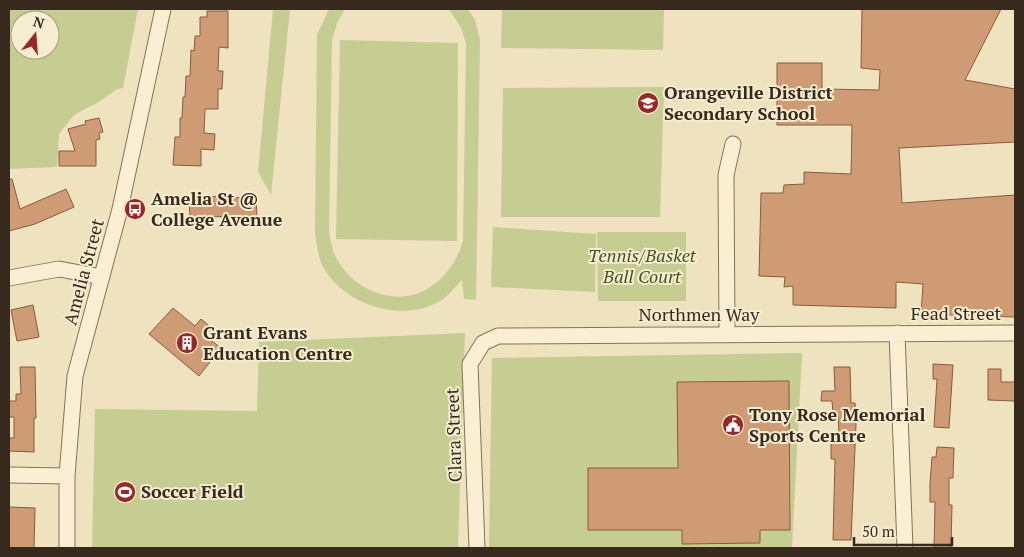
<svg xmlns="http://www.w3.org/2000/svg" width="1024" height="557" font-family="'PT Serif',serif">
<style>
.green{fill:#c5cd93;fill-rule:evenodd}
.building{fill:#ce9b74;stroke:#885c3c}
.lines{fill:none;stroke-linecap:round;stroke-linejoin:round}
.minor-casing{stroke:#887257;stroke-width:17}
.minor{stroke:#faefd2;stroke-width:15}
.labels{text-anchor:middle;stroke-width:4;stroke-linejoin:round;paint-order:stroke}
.poi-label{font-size:18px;font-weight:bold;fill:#372a1c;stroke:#f6eccf;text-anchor:start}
.park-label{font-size:18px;font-style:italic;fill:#465422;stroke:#f6eccf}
.street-label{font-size:18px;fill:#372a1c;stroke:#f6eccf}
</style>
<rect width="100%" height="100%" fill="#efe2bf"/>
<!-- green -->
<path class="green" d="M 9,9 L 138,9 L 123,88 L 117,89 L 97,103 L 74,115 L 59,134 L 57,167 L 9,169 ZM 20,20 L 50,20 L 50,50 L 20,50 Z
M 273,9 L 290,9 L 271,195 L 258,172 Z
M 329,9 L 345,9 L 337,23 L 332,40 L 329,231 C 330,237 331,244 333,250 C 337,263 347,275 358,283 C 402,314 449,289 463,241 L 466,44 L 461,28 L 449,9 L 468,9 L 475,20 L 480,40 L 476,300 L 464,299 L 462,280 C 456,286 450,294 443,299 C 406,324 348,307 325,270 C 318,260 317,245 315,233 L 317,35 Z
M 502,9 L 664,9 L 663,50 L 501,48 Z
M 340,40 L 458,43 L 457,241 L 336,239 Z
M 664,87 L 660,217 L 501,217 L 503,88 Z
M 493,227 L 596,234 L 595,292 L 491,287 Z
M 597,232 L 686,232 L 686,301 L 598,301 Z
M 465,333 L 458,548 L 92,548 L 95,409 L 257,411 L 259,342 Z
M 802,353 L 792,548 L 489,548 L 492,358 Z"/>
<!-- building -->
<path class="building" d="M 862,9 L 1001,9 L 965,80 L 1015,89 L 1015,142 L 899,148 L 902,203 L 1015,195 L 1015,317 L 921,314 L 923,284 L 896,282 L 896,308 L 793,305 L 793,286 L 784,287 L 785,277 L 759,276 L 761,193 L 783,193 L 784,185 L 804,184 L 804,172 L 851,174 L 852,125 L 777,125 L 777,63 L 822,63 L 822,89 L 879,90 L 880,70 L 861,68 Z
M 207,11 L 228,11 L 228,48 L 219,47 L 218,71 L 223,71 L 222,89 L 218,89 L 218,109 L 205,109 L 204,133 L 215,134 L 214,150 L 201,149 L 201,166 L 173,165 L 175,137 L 180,137 L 180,118 L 182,118 L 183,97 L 185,97 L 186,76 L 190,76 L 191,50 L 194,51 L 195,36 L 200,36 L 200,17 L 207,17 Z
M 99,118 L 103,132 L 99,133 L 100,139 L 96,140 L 96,166 L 59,166 L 59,151 L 75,151 L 68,129 L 86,124 L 85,121 Z
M 9,179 L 12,179 L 20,209 L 66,189 L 74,207 L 35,224 L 9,231 Z
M 230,196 L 230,198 L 256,197 L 257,216 L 204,217 L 204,218 L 190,218 L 189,197 Z
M 33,305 L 39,337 L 17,341 L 11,310 Z
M 173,308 L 195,326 L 201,319 L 214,330 L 208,338 L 221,348 L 199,376 L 149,334 Z
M 933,364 L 953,365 L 949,428 L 934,427 L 937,379 L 933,379 Z
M 20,367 L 35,367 L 36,418 L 34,418 L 34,452 L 9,451 L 9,438 L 14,438 L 14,417 L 9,417 L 9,401 L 16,401 L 16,394 L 21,394 Z
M 834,367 L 850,367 L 851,403 L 855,403 L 856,425 L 851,540 L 833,540 L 835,459 L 831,459 L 831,436 L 839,436 L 838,413 L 833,413 L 832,401 L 821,401 L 822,391 L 835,391 Z
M 988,369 L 1001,369 L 1001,382 L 1015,382 L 1015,401 L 988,400 Z
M 789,381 L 790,530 L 760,530 L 760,543 L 682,544 L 682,530 L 588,530 L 588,468 L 678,468 L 677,382 Z
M 937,447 L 954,448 L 953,478 L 949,478 L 949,505 L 952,505 L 951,548 L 934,548 L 935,502 L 930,502 L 930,484 L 932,457 L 936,457 Z
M 9,507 L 35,508 L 34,548 L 9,548 Z"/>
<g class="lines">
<!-- minor casing -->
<g class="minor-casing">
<path id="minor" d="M 9,278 L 59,269 L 102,277
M 897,333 L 905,548
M 727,334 L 726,175 L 733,144
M 9,475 L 67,476
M 67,548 L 67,476 L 75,376 L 120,209 L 163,9
M 477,548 L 470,364 L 483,343 L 498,336 L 1015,333"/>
</g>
<!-- minor -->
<use href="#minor" class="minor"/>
</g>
<!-- icons -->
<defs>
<g id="school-disc" transform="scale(1.125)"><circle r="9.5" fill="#982725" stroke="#f6eccf"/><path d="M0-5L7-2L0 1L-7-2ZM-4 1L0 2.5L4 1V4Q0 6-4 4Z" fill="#fff"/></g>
<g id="bus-disc" transform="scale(1.125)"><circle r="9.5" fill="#982725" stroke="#f6eccf"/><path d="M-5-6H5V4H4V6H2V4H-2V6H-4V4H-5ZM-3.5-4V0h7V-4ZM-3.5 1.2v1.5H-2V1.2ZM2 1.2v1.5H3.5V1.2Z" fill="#fff"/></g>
<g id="building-disc" transform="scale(1.125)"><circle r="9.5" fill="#982725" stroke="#f6eccf"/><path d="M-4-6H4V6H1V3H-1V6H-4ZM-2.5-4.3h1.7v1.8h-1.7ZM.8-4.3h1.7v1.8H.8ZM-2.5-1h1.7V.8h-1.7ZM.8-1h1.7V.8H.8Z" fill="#fff"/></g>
<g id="civic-disc" transform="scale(1.125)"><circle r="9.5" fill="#982725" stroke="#f6eccf"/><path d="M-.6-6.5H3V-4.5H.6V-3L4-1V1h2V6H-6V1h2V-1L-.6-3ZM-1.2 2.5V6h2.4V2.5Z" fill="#fff"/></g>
<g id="stadium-disc" transform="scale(1.125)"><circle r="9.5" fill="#982725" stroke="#f6eccf"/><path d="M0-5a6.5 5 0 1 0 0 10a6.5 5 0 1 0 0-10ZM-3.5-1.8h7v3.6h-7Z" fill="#fff"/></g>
</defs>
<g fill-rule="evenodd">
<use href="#school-disc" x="648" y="103"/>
<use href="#bus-disc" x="135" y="209"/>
<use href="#building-disc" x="187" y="343"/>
<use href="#civic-disc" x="733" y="425"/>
<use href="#stadium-disc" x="125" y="492"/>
</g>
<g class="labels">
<!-- poi labels -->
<g class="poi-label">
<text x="664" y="99">Orangeville District<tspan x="664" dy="21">Secondary School</tspan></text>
<text x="151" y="205">Amelia St @<tspan x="151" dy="21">College Avenue</tspan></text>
<text x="203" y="339">Grant Evans<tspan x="203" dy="21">Education Centre</tspan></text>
<text x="749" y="421">Tony Rose Memorial<tspan x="749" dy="21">Sports Centre</tspan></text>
<text x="141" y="498">Soccer Field</text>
</g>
<!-- park labels -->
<g class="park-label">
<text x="642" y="262">Tennis/Basket<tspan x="642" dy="21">Ball Court</tspan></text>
</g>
<!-- street labels -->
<g class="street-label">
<text transform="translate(84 272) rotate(-75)" y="6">Amelia Street</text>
<text x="956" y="320">Fead Street</text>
<text x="699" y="321">Northmen Way</text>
<text transform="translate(454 435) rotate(-92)" y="6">Clara Street</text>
</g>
</g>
<!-- border -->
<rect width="1024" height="557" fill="none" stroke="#372a1c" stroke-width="20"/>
<!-- north arrow -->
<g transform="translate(35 35) rotate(17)"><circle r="24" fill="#f6eccf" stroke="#aa9e87"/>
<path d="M0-4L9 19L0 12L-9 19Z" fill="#982725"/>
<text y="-8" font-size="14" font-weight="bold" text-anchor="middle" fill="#372a1c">N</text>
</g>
<!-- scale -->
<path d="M854 537v8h98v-8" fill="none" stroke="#372a1c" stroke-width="2.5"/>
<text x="862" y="537" font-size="15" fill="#372a1c" stroke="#f6eccf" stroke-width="4" paint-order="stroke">50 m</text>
</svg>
